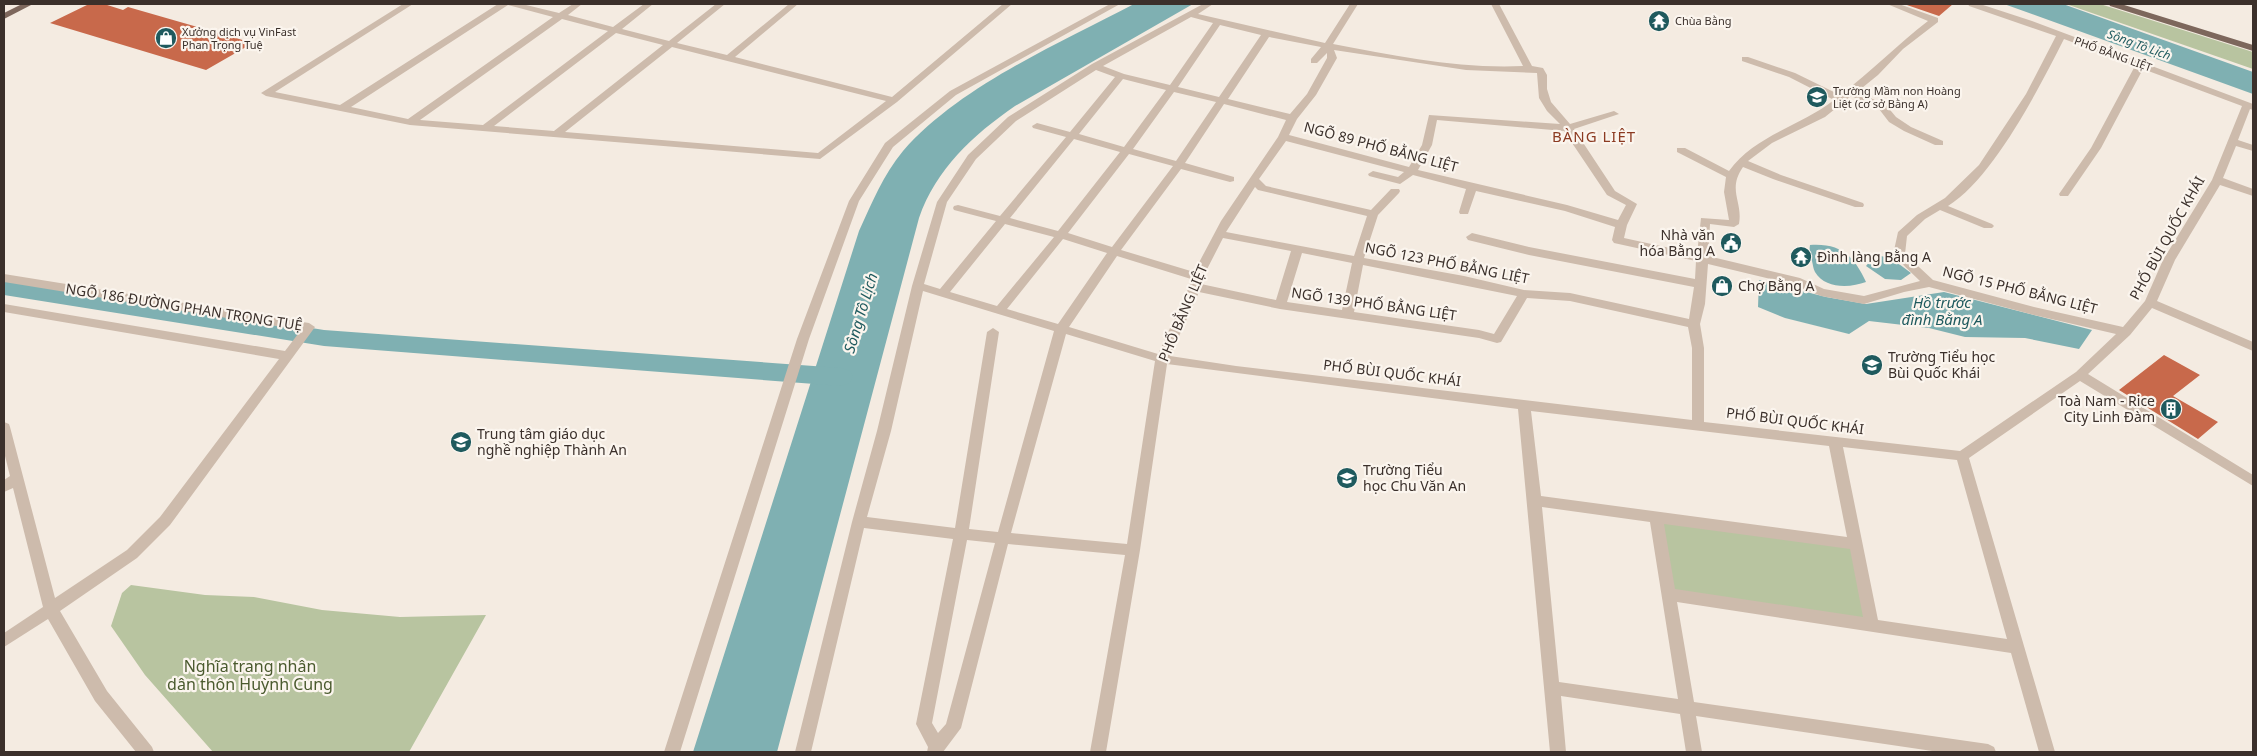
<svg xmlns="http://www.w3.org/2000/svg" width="2257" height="756" font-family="'Noto Sans',sans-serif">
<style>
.green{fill:#b8c4a0}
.water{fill:#7fb0b2}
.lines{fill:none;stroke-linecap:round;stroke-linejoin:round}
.river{fill:#7fb0b2;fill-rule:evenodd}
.building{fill:#c8694b}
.minor{fill:#cdbbac;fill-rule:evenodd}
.major{fill:#7d675c;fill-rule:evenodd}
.labels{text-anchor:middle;stroke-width:4.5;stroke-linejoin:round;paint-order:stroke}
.far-poi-label{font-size:11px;fill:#3b302b;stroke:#fbf5ee;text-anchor:start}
.far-street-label{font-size:11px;fill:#3b302b;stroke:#fbf5ee}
.far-water-label{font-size:12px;font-style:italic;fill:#1f5a5e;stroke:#fbf5ee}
.street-label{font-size:14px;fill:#3b302b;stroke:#fbf5ee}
.poi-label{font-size:14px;fill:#3b302b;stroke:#fbf5ee;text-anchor:start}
.neighbourhood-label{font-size:15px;letter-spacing:1px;fill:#8c3b22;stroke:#fbf5ee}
.water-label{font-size:15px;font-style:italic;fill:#1f5a5e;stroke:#fbf5ee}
.near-park-label{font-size:16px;fill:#4a5a2e;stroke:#fbf5ee}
</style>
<rect width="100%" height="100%" fill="#f4ebe1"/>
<!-- green -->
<path class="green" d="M 2066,4 L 2100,4 L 2253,52 L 2253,69 Z
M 1656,517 L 1855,544 L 1872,625 L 1668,594 Z
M 131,585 L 205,595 L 254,597 L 322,610 L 400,617 L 486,615 L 409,752 L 213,752 L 145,675 L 111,626 L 122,593 Z"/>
<!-- water -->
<path class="water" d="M 1134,4 L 1193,4 L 1015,106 C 973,135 936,169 919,218 L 777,752 L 693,752 L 859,231 C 872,203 883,175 903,151 C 960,86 1058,44 1134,4 Z
M 2004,4 L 2063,4 L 2253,72 L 2253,94 Z
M 1810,245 C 1841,243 1854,256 1866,282 C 1850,288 1825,289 1815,272 C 1813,268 1813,265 1812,261 C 1810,255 1809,251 1810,245 Z
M 1875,255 L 1891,258 L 1911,273 L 1901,280 L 1885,279 L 1866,266 Z
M 1759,280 L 1826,297 L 1866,304 L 1944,292 L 2092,330 L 2079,349 L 2025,338 L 1965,337 L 1929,328 L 1869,321 L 1849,334 L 1785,318 L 1758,307 Z"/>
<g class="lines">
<!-- river -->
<path class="river" d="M 4,279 L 324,330 L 841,368 L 850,371 L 853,377 L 850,383 L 841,386 L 324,346 L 4,295 Z"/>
</g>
<!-- building -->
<path class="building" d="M 89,4 L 104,4 L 123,10 L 128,7 L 253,43 L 206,70 L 50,23 Z
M 1904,4 L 1953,4 L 1939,16 Z
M 2164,355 L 2200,375 L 2173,396 L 2218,422 L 2198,439 L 2119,390 Z"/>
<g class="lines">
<!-- minor -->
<path class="minor" d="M 403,4 L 413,4 L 275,92 L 340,105 L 498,4 L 522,4 L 559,13 L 573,4 L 582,4 L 568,15 L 613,27 L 644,4 L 653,4 L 622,29 L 669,41 L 716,4 L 725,4 L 677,43 L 727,55 L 789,4 L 798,4 L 735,57 L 892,97 L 1003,4 L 1012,4 L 897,102 L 820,159 L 410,125 L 266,96 L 261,93 ZM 508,5 L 553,17 L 408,119 L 351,107 ZM 562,19 L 608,31 L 483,125 L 420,120 ZM 616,33 L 663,45 L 554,131 L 494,126 ZM 672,47 L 886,101 L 818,153 L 565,132 Z
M 1110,4 L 1120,4 L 956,95 L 893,147 L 859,201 L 809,339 L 680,752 L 664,752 L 797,339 L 849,201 L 885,143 L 950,91 Z
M 1203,4 L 1213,4 L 1198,14 L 1325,43 L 1350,4 L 1358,4 L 1333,44 C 1395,56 1460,69 1523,66 L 1491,4 L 1499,4 L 1532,66 L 1543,68 L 1547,75 L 1547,89 L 1551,102 L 1570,124 L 1614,111 L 1619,114 L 1574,129 L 1615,191 L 1637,204 L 1627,225 L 1624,238 L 1697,254 L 1701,218 L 1729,220 L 1724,192 L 1726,177 L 1677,152 L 1677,148 L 1685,148 L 1729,171 C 1755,135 1801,126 1834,100 L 1789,77 L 1742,61 L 1742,57 L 1748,57 L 1795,73 L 1840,95 C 1871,72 1898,44 1928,21 L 1887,4 L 1899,4 L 1938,18 L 1938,22 L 1903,49 L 1878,75 L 1857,92 L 1886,105 L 1896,117 L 1911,127 L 1943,141 L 1943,145 L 1935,145 L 1904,131 L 1889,122 L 1879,109 L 1851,96 L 1825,117 L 1772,143 L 1748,161 L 1781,175 L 1863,203 L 1864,205 L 1863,207 L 1855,207 L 1773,179 L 1743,167 C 1727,190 1743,201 1739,224 L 1734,227 L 1710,224 L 1708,256 L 1800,278 L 1824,289 L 1864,296 L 1920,281 L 1893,255 L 1898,232 L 1917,215 L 1945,198 L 1979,165 L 2026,94 L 2056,36 L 1969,6 L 1968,4 L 1980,4 L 2032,21 L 2253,104 L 2253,110 L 2250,109 L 2238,140 L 2253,145 L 2253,151 L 2236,146 L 2223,178 L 2253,189 L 2253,196 L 2220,185 L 2175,260 L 2157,301 L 2253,342 L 2253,351 L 2152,308 L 2130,335 L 2088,374 L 2253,475 L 2253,486 L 2080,381 L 1969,458 L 2055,752 L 2039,752 L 2011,653 L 1677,602 L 1694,702 L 1988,744 L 1994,747 L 1996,752 L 1939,752 L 1696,716 L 1702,752 L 1686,752 L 1680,714 L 1561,696 L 1566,752 L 1550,752 L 1518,409 L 1167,364 L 1140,550 L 1106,752 L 1090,752 L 1125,555 L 1008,544 L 961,728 L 943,752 L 927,752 L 928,747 L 916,724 L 953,539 L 864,528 L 811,752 L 795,752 L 852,522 L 877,431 L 912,286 L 937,202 L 968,155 L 1008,117 L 1092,64 ZM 1191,17 L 1213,23 L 1170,85 L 1124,74 L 1103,66 ZM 1220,25 L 1261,35 L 1219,97 L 1178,87 ZM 1269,37 L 1321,47 L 1311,59 L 1311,63 L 1317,63 L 1327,53 L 1327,58 L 1307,94 L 1290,114 L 1228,99 ZM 2064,39 L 2135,66 L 2091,148 L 2059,194 L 2060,196 L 2068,196 L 2101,148 L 2143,69 L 2242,106 L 2212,180 L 2163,260 L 2145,301 L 2123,327 L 2034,307 L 1933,280 L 1905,254 L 1907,236 L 1925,219 L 1940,210 L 1984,228 L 1992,228 L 1994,226 L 1992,224 L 1948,206 C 1994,177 2039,88 2064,39 ZM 1334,50 L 1466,70 L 1537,73 L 1539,98 L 1547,111 L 1560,124 L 1429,115 L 1422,145 L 1409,167 L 1289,135 L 1297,119 L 1316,95 L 1337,58 ZM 1096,70 L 1115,77 L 1070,132 L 1037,123 L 1032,126 L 1033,128 L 1066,137 L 1000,216 L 958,205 L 954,206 L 953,208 L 954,210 L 996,221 L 940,289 L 924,284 L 947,202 L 976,159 L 1016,121 ZM 1123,79 L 1166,90 L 1124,147 L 1079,134 ZM 1174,92 L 1216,102 L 1176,161 L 1133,149 ZM 1224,104 L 1286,120 L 1278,137 L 1221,221 L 1194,272 L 1121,250 L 1181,169 L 1230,182 L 1234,181 L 1234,177 L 1185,163 ZM 1437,120 L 1564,131 L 1607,195 L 1626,205 L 1618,220 L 1567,205 L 1418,170 L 1432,145 ZM 1074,139 L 1120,152 L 1058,231 L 1010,218 ZM 1286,141 L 1404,172 L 1398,177 L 1373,171 L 1368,174 L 1369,176 L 1400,184 L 1413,175 L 1466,189 L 1459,212 L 1460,214 L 1468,214 L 1476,191 L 1565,211 L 1615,227 L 1612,240 L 1614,243 L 1696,261 L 1695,279 L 1529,247 L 1472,233 L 1466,237 L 1468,240 L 1529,255 L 1694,287 L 1689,319 L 1570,293 L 1524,290 L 1464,276 L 1364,258 L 1378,215 L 1399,193 L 1400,191 L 1399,189 L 1391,189 L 1371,210 L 1266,186 L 1259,179 ZM 1129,154 L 1173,166 L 1112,247 L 1068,233 ZM 1255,187 L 1258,190 L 1367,216 L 1354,256 L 1226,232 ZM 1005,224 L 1054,237 L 997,306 L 950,292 ZM 1223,238 L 1291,251 L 1276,300 L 1201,284 L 1203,277 ZM 1063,239 L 1107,253 L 1058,324 L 1007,309 ZM 1302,253 L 1352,263 L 1342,310 L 1287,302 ZM 1117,256 L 1191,279 L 1189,287 L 1158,354 L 1069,327 ZM 1708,264 L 1792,284 L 1821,296 L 1864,304 L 1904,292 L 1929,287 L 2034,315 L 2116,334 L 2076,372 L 1960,451 L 1704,422 L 1704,348 L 1700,324 L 1705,304 ZM 1363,265 L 1517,296 L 1494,334 L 1479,330 L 1354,312 ZM 923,291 L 1054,331 L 998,532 L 969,529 L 999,332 L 993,328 L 987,332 L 955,528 L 867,517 L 891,431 ZM 1199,292 L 1280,309 L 1479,338 L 1497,343 L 1501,342 L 1527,298 L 1570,301 L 1688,327 L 1692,348 L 1692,420 L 1236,366 L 1170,356 ZM 1066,334 L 1155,361 L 1127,544 L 1011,533 ZM 1531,411 L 1829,446 L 1847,537 L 1541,496 ZM 1843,447 L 1957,460 L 2007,639 L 1878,620 ZM 1542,507 L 1650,522 L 1678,699 L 1559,682 ZM 1664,524 L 1850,549 L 1863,617 L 1675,589 ZM 967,540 L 995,543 L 946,724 L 938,733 L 932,723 Z
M 4,274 L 309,323 L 315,327 L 170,525 L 137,558 L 60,611 L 107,691 L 152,747 L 154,752 L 136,752 L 95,701 L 48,619 L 4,647 L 4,633 L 43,607 L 13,488 L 4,492 L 4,480 L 10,476 L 4,452 L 4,422 L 9,424 L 10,427 L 55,598 L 127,550 L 160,517 L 279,359 L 4,312 L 4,304 L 285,351 L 301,330 L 4,282 Z"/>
<!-- major -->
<path class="major" d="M 22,4 L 33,4 L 4,19 L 4,13 Z
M 2109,4 L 2121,4 L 2253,45 L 2253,51 L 2110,6 Z"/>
</g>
<!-- icons -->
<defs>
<g id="temple-disc" transform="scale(1.125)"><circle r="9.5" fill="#1f5a5e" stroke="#fbf5ee"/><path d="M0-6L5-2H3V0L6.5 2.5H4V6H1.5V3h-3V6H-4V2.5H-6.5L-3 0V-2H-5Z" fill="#fff"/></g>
<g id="shop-disc" transform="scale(1.125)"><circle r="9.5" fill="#1f5a5e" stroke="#fbf5ee"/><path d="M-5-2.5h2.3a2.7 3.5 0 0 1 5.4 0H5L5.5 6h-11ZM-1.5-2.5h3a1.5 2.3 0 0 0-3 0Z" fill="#fff"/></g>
<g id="school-disc" transform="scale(1.125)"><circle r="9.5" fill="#1f5a5e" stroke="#fbf5ee"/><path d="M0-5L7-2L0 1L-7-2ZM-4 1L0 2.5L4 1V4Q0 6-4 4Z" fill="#fff"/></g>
<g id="civic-disc" transform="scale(1.125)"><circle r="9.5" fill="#1f5a5e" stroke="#fbf5ee"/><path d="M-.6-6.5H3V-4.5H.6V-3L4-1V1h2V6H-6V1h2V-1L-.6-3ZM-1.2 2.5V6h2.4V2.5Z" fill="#fff"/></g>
<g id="building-disc" transform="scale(1.125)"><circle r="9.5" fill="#1f5a5e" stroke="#fbf5ee"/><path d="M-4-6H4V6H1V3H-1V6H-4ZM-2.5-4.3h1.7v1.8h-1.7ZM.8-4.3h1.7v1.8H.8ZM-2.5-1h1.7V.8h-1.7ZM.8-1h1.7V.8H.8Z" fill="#fff"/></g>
</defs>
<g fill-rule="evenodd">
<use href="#temple-disc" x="1659" y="21"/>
<use href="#shop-disc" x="166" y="38"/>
<use href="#school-disc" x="1817" y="97"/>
<use href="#civic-disc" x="1731" y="243"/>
<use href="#temple-disc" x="1801" y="257"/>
<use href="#shop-disc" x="1722" y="286"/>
<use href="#school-disc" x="1872" y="365"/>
<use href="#building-disc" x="2171" y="409"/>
<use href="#school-disc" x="461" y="442"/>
<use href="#school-disc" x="1347" y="478"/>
</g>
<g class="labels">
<!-- far-poi labels -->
<g class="far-poi-label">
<text x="1675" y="25">Chùa Bằng</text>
<text x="182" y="36">Xưởng dịch vụ VinFast<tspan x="182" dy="13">Phan Trọng Tuệ</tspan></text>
<text x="1833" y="95">Trường Mầm non Hoàng<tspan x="1833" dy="13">Liệt (cơ sở Bằng A)</tspan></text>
</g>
<!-- far-street labels -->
<g class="far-street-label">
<text transform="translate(2113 54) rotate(20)" y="4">PHỐ BẰNG LIỆT</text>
</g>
<!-- far-water labels -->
<g class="far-water-label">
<text transform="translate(2139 45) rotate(20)" y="4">Sông Tô Lịch</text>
</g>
<!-- street labels -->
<g class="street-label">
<text transform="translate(1381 147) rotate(15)" y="5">NGÕ 89 PHỐ BẰNG LIỆT</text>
<text transform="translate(2167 238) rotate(-61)" y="5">PHỐ BÙI QUỐC KHÁI</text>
<text transform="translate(1447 263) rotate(11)" y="5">NGÕ 123 PHỐ BẰNG LIỆT</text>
<text transform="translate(2020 290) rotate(14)" y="5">NGÕ 15 PHỐ BẰNG LIỆT</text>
<text transform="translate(1374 304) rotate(8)" y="5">NGÕ 139 PHỐ BẰNG LIỆT</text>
<text transform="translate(184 307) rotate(9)" y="5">NGÕ 186 ĐƯỜNG PHAN TRỌNG TUỆ</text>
<text transform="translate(1183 313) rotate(-67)" y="5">PHỐ BẰNG LIỆT</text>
<text transform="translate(1392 373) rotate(7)" y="5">PHỐ BÙI QUỐC KHÁI</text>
<text transform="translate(1795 421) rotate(7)" y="5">PHỐ BÙI QUỐC KHÁI</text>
</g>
<!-- poi labels -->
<g class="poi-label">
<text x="1715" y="240" text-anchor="end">Nhà văn<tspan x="1715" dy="16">hóa Bằng A</tspan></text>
<text x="1817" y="262">Đình làng Bằng A</text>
<text x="1738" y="291">Chợ Bằng A</text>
<text x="1888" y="362">Trường Tiểu học<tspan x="1888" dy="16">Bùi Quốc Khái</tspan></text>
<text x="2155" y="406" text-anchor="end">Toà Nam - Rice<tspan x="2155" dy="16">City Linh Đàm</tspan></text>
<text x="477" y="439">Trung tâm giáo dục<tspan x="477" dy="16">nghề nghiệp Thành An</tspan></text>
<text x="1363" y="475">Trường Tiểu<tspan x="1363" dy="16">học Chu Văn An</tspan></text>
</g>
<!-- neighbourhood labels -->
<g class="neighbourhood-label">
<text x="1594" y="142">BÀNG LIỆT</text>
</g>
<!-- water labels -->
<g class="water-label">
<text x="1942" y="308">Hồ trước<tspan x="1942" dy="17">đình Bằng A</tspan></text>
<text transform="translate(861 313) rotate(-73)" y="5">Sông Tô Lịch</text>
</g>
<!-- near-park labels -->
<g class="near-park-label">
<text x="250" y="672">Nghĩa trang nhân<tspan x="250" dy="18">dân thôn Huỳnh Cung</tspan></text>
</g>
</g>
<!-- border -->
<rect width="2257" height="756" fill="none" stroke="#3b302b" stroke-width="10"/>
</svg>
